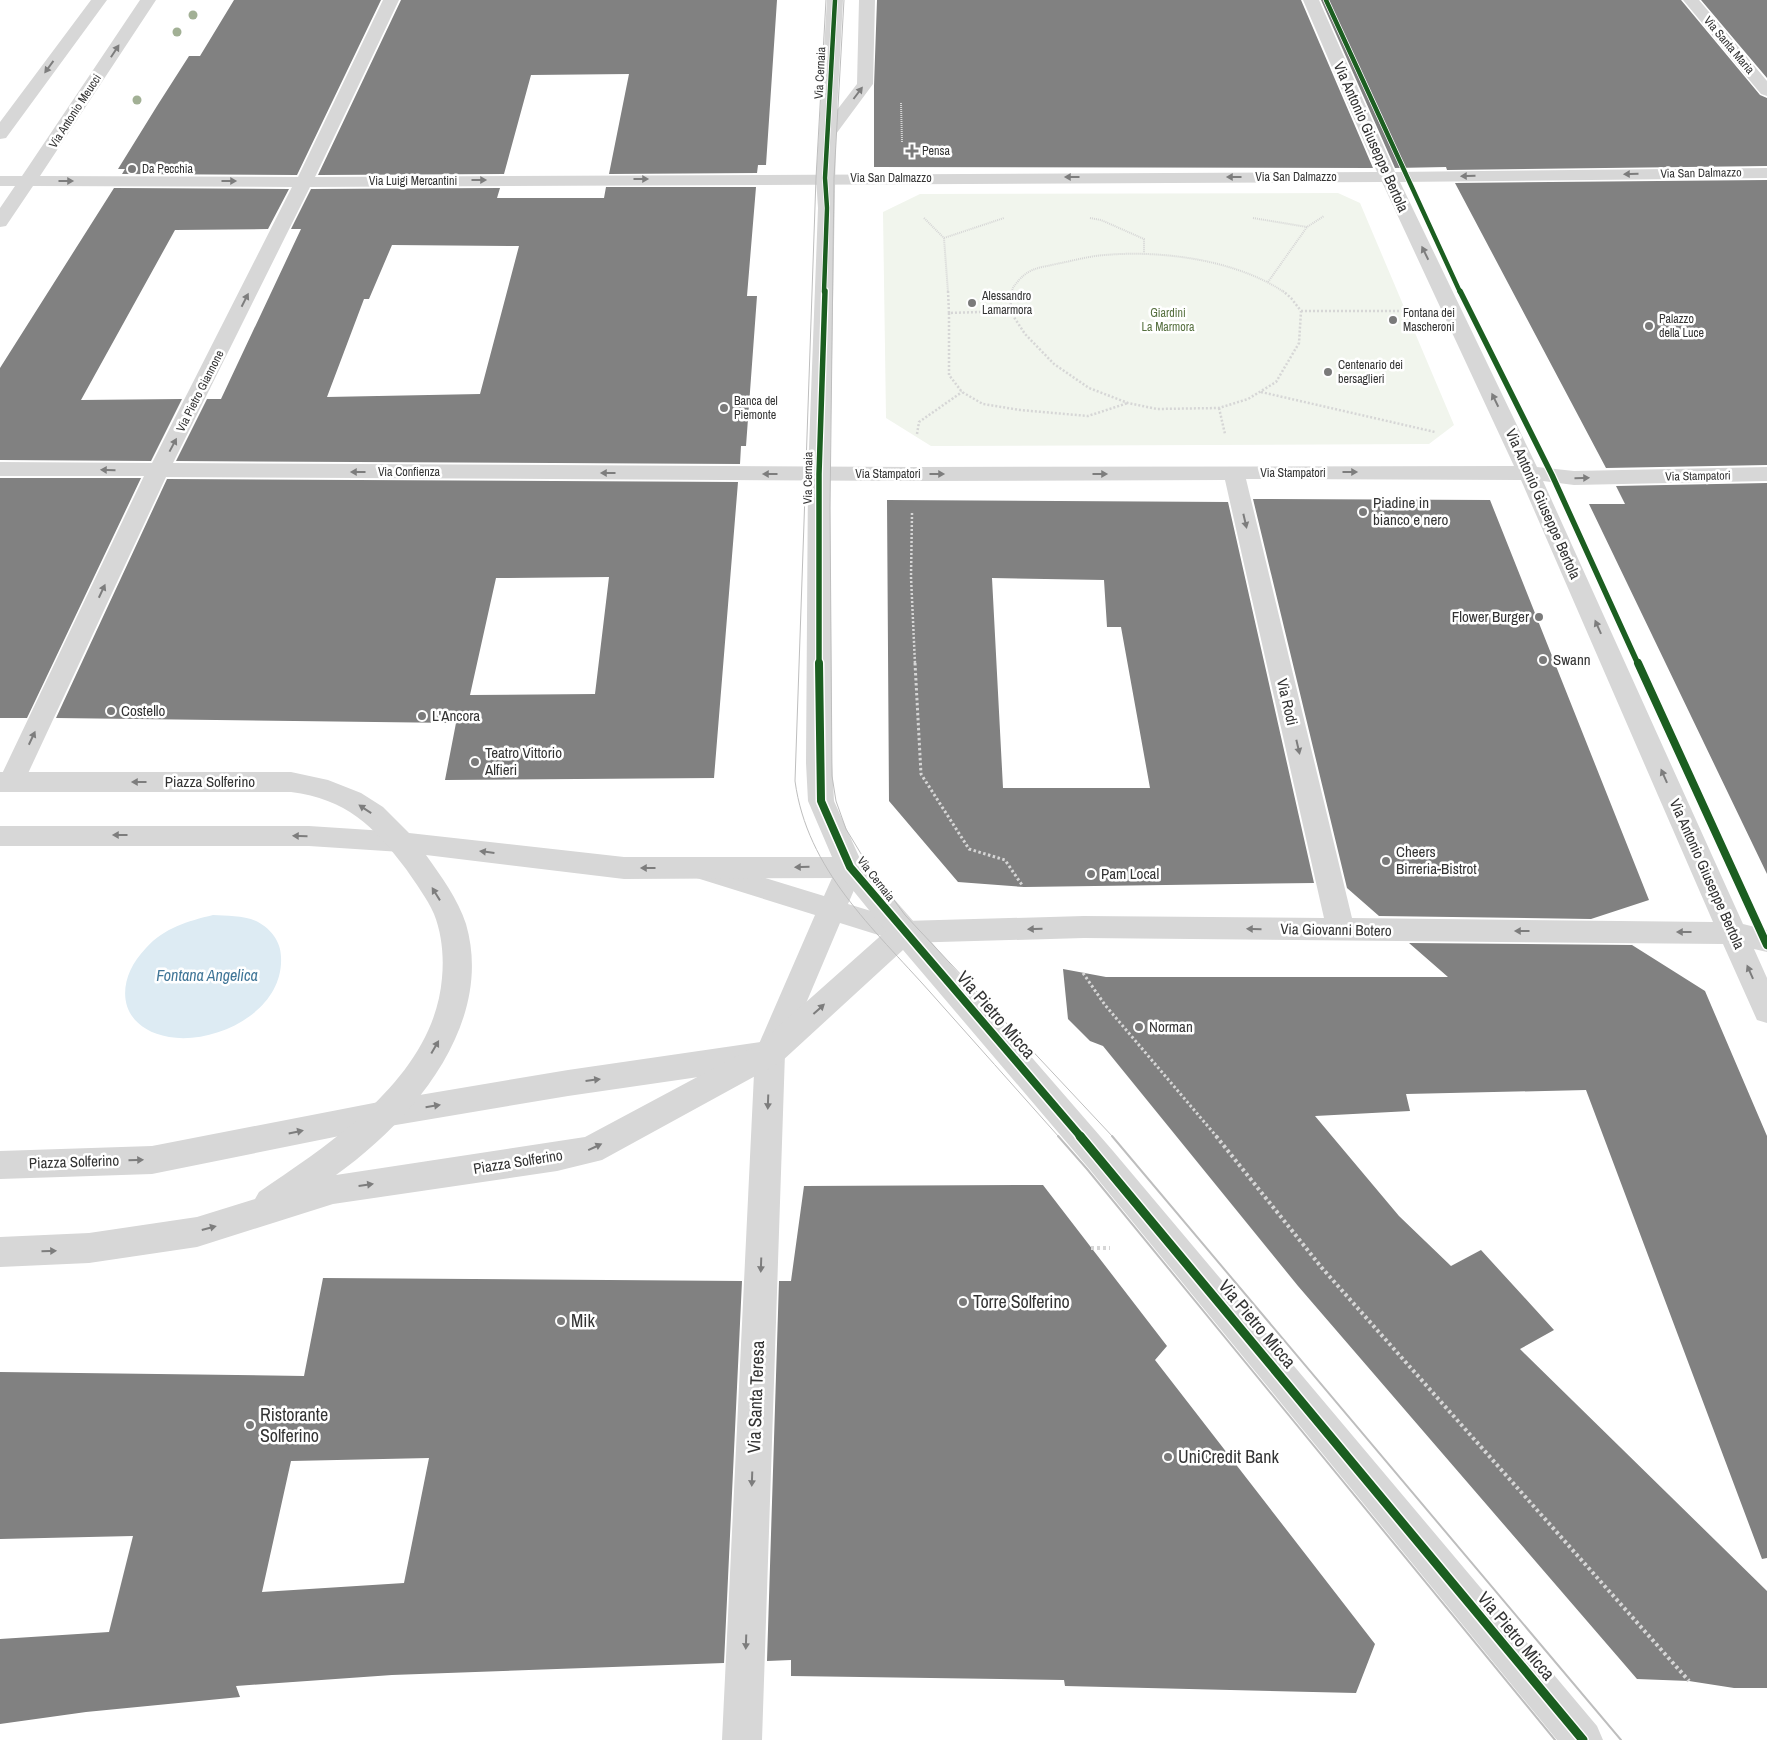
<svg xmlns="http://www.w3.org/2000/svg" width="1767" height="1740" font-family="'Archivo Narrow',sans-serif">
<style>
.green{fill:#f1f5ed}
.water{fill:#ddebf3}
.building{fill:#818181;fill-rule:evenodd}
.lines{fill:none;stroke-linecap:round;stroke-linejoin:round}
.path-far3{stroke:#d6d6d6;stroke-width:2;stroke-dasharray:1 1;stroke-linecap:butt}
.path-far2{stroke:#d6d6d6;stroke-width:2.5;stroke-dasharray:2 2;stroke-linecap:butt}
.path-far1{stroke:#d6d6d6;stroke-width:3;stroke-dasharray:2.5 2.5;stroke-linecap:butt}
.path{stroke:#d6d6d6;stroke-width:4;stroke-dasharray:3 3;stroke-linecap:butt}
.service{fill:#d7d7d7;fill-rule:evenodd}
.minor{fill:#d7d7d7;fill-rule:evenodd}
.tertiary{fill:#d7d7d7;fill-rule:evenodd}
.tram-far1{stroke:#bebebe;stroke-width:1}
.tram{stroke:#bebebe;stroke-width:2}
.cycleway-far3-casing{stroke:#fff;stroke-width:6}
.cycleway-far2-casing{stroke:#fff;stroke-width:8}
.cycleway-far1-casing{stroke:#fff;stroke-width:11}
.cycleway-casing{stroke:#fff;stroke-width:12}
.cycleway-far3{stroke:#1b5e20;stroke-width:4.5}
.cycleway-far2{stroke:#1b5e20;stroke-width:5.5}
.cycleway-far1{stroke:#1b5e20;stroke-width:8}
.cycleway{stroke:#1b5e20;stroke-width:9}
.tree{fill:#a2b095}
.oneway{fill:#7d7d7d}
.poi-dot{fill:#7a7a7a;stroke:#fff;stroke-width:2}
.labels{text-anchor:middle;stroke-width:5;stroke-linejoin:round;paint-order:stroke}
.far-street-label{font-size:12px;fill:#333;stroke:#fff}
.far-poi-label{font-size:12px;fill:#333;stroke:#fff;text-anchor:start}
.far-park-label{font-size:12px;fill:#56703f;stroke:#fff}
.street-label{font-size:15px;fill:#333;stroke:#fff}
.poi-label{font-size:15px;fill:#333;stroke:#fff;text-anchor:start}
.water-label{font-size:16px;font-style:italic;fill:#3f7597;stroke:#fff}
.near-street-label{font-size:18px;fill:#333;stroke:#fff}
.near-poi-label{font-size:18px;fill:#333;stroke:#fff;text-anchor:start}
</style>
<rect width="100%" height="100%" fill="#fff"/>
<!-- green -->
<path class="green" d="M 1338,193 L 1360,203 L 1454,425 L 1429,444 L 931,446 L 886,418 L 883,212 L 920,194 Z"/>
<!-- water -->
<path class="water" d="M 213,915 C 227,916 244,915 258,922 C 271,929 281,942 281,957 C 284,1011 216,1045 169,1037 C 118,1028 113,982 146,948 C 164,928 188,921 213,915 Z"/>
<!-- building -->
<path class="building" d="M 234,0 L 381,0 L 297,175 L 122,174 L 125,169 L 118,169 L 157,106 L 189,56 L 200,56 Z
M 401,0 L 777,0 L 766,165 L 758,165 L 757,173 L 609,174 L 629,74 L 531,75 L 504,174 L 318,175 Z
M 877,0 L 1301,0 L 1373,168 L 874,167 L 874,86 Z
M 1321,0 L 1681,0 L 1760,95 L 1767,98 L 1767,166 L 1447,170 L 1446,167 L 1395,168 Z
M 1701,0 L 1767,0 L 1767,78 Z
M 1767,180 L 1767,465 L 1606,468 L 1455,183 Z
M 606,187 L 756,187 L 747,296 L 757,296 L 746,446 L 741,446 L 740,464 L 176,461 L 207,399 L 221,399 L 301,229 L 291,229 L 311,189 L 500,188 L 497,198 L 604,198 ZM 392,245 L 519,246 L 480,394 L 327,397 L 364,299 L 369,299 Z
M 114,188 L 289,189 L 268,229 L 175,230 L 81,400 L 182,399 L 151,461 L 0,460 L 0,368 Z
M 0,478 L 141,478 L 27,718 L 0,718 Z
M 167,479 L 738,482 L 714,778 L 445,780 L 456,723 L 56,718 ZM 609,577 L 595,694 L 470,695 L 496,578 Z
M 1767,483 L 1767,874 L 1589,504 L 1625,504 L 1616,486 Z
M 1253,499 L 1490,500 L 1649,900 L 1591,919 L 1379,916 L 1347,888 Z
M 887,500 L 1228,502 L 1314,883 L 1024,887 L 958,882 L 889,801 ZM 992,578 L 1104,580 L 1107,627 L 1121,627 L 1150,788 L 1003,788 Z
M 1409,943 L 1632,945 L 1705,991 L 1767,1136 L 1767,1558 L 1762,1559 L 1586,1090 L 1406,1094 L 1410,1111 L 1315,1116 L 1399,1216 L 1451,1266 L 1481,1250 L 1554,1330 L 1520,1349 L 1767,1591 L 1767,1688 L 1734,1688 L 1689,1681 L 1637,1679 L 1298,1286 L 1103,1046 L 1090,1041 L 1068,1019 L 1063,969 L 1106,977 L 1448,977 Z
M 1043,1185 L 1167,1346 L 1155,1360 L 1375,1644 L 1356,1693 L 1065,1686 L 1064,1680 L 791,1676 L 791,1660 L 767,1661 L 779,1281 L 791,1281 L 804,1186 Z
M 323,1278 L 742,1281 L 724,1663 L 392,1675 L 236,1686 L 240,1697 L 86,1712 L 0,1724 L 0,1639 L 109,1632 L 133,1536 L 0,1539 L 0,1372 L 304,1376 ZM 429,1458 L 404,1583 L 262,1592 L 291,1461 Z"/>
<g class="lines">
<!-- path-far3 -->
<path class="path-far3" d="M 901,103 L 902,142
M 924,218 L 944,238 L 948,292
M 1090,218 L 1101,220 L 1144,239 L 1144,253
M 1253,218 L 1307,227
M 944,238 L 1004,218
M 1268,282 L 1307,227 L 1324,216
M 1012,292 C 1012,287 1016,284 1019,280 C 1031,267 1040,268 1056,264 C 1072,261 1089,256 1105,255 C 1162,250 1236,260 1284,292"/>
<!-- path-far2 -->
<path class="path-far2" d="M 948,291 L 949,313 L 1010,311
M 1012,291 L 1010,311 L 1025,334 L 1054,364 L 1089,388 L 1128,403 L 1157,409 L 1219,408 L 1248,399 L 1276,382 L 1299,343 L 1301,311 L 1291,298 L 1283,291
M 1301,311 L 1406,311
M 949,313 L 949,375 L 962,392 L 983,404 L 1020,410 L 1088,416 L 1128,403
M 1261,392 L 1435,432
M 1219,408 L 1225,434
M 917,434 L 919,422 L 962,392
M 912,513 L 911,577 L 915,664"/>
<!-- path-far1 -->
<path class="path-far1" d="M 915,663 L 921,774 L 969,849 L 1005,860 L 1022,885
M 1083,973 L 1105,1005 L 1217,1137"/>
<!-- path -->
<path class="path" d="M 1216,1136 L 1322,1268 L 1689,1681
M 1091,1248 L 1110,1248"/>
<!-- service -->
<path class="service" d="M 0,826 L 309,826 L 401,832 L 411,835 L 415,842 L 411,849 L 401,852 L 309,846 L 0,846 Z
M 767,1041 L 778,1045 L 782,1054 L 778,1063 L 767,1067 L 568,1096 L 384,1127 L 152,1174 L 0,1179 L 0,1151 L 152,1146 L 384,1101 L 568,1070 Z"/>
<!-- minor -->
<path class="minor" d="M 91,0 L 107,0 L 6,138 L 0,139 L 0,122 Z
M 140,0 L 156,0 L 40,176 L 298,177 L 383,0 L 399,0 L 315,177 L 1377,172 L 1303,0 L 1319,0 L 1395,172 L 1767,168 L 1767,178 L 1400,182 L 1537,467 L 1574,471 L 1767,467 L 1767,481 L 1574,485 L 1543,481 L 1743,924 L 1767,930 L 1767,952 L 1754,949 L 1767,978 L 1767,1023 L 1757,1020 L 1723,944 L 1084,938 L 904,943 L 840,923 L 785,1053 L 762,1740 L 722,1740 L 755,1053 L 815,915 L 687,875 L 683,868 L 687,861 L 697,857 L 824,896 L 840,860 L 850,856 L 860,860 L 864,867 L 848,904 L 904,921 L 1084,916 L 1324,918 L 1225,480 L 916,481 L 166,477 L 24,782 L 20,789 L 11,792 L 2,789 L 0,778 L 144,476 L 0,476 L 0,462 L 152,463 L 292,187 L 33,186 L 6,226 L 0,227 L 0,208 L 15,186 L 0,186 L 0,176 L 22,176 ZM 1382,182 L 1514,466 L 916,467 L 173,463 L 310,187 ZM 1246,479 L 1521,480 L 1713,922 L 1352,918 Z
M 1683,0 L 1699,0 L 1767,81 L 1767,96 L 1761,94 Z"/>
<!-- tertiary -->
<path class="tertiary" d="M 827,0 L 843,0 L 837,110 L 857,84 L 859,0 L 875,0 L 873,84 L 836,134 L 830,474 L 832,763 L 834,801 L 861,861 L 1113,1151 L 1597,1726 L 1603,1740 L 1557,1740 L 1091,1171 L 903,950 L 781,1062 L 602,1160 L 557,1171 L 333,1204 L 197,1247 L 89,1263 L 0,1267 L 0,1237 L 89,1233 L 197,1217 L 255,1199 L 259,1192 C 333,1142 434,1076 442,978 C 444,957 442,934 434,914 C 427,898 416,884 406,869 C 374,826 346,799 291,792 L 0,792 L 0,772 L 291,772 L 328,780 L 361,793 L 383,807 L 409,833 L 624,857 L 832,857 L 808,801 L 806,763 L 808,474 L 818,208 L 816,178 ZM 426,855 L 624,879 L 843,878 L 886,931 L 759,1044 L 585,1137 L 336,1175 C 412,1121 495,1024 466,924 C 458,899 441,876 426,855 Z"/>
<!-- tram-far1 -->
<path class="tram-far1" d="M 826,0 L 816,178 L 795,781 C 807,870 873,928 930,992 C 973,1040 1016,1089 1059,1137
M 844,0 L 834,178 L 830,508 L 832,776 L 836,801 L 846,829 L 866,862 L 905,915 L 1113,1137"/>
<!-- tram -->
<path class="tram" d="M 1058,1136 L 1087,1169 L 1555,1740
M 1112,1136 L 1621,1740"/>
<!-- cycleway-far3 casing -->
<g class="cycleway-far3-casing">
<path id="cycleway-far3" d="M 1326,0 L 1460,292
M 824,292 L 827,208 L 825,178 L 835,0"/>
</g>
<!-- cycleway-far2 casing -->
<g class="cycleway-far2-casing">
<path id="cycleway-far2" d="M 1460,291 L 1552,475 L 1638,664
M 819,664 L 819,474 L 825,291"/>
</g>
<!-- cycleway-far1 casing -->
<g class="cycleway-far1-casing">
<path id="cycleway-far1" d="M 819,663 L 821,801 L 850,867 L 1081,1137
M 1638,663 L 1767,945"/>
</g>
<!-- cycleway casing -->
<g class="cycleway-casing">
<path id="cycleway" d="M 1080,1136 L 1583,1740"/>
</g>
<!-- cycleway-far3 -->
<use href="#cycleway-far3" class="cycleway-far3"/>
<!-- cycleway-far2 -->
<use href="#cycleway-far2" class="cycleway-far2"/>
<!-- cycleway-far1 -->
<use href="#cycleway-far1" class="cycleway-far1"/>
<!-- cycleway -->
<use href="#cycleway" class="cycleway"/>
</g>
<!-- trees -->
<g class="tree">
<circle cx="193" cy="15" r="4.5"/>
<circle cx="177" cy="32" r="4.5"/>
<circle cx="137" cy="100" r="4.5"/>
</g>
<!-- one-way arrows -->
<defs><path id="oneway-solid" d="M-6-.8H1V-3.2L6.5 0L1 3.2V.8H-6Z" transform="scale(1.25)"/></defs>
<g class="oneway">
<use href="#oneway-solid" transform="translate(115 51) rotate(-57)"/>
<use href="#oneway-solid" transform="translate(49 67) rotate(126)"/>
<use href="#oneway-solid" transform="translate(858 93) rotate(-53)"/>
<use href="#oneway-solid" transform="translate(1631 174) rotate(179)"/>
<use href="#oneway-solid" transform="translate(1468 176) rotate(179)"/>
<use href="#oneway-solid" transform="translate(1072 177) rotate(180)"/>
<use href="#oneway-solid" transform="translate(1234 177) rotate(180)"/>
<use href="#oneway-solid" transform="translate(641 179)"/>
<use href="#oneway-solid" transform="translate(479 180)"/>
<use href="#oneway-solid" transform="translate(66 181)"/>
<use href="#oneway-solid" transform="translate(229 181)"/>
<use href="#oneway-solid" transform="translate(1425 253) rotate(-116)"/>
<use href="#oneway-solid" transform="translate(245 300) rotate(-63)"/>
<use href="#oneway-solid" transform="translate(1495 400) rotate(-116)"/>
<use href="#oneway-solid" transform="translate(173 445) rotate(-62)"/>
<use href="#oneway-solid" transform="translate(108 470) rotate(-179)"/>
<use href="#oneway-solid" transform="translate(358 472) rotate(-180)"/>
<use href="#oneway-solid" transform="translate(1350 472)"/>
<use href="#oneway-solid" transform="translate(608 473) rotate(-180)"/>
<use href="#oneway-solid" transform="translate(770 474) rotate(-180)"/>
<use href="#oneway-solid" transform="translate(937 474)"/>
<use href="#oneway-solid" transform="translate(1100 474)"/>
<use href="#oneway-solid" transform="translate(1582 478) rotate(-1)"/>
<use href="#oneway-solid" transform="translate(1245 521) rotate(77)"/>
<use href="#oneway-solid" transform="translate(102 591) rotate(-65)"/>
<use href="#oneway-solid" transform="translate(1598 627) rotate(-114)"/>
<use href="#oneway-solid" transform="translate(32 738) rotate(-65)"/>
<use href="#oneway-solid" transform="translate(1298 747) rotate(77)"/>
<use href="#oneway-solid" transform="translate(1664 776) rotate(-114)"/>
<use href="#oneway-solid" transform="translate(139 782) rotate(180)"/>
<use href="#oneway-solid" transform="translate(365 809) rotate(-146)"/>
<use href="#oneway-solid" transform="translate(120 835) rotate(180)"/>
<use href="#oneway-solid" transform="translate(300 836) rotate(-179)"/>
<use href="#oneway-solid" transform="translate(487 852) rotate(-173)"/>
<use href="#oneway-solid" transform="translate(802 867) rotate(179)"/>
<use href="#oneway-solid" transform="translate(648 868) rotate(180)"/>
<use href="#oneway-solid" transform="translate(436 894) rotate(-122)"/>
<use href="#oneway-solid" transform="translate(1035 929) rotate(178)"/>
<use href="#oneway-solid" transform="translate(1254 929) rotate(-179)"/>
<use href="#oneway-solid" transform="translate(1522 931) rotate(-180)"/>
<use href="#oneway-solid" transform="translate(1684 932) rotate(-180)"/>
<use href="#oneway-solid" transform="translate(1750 972) rotate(-114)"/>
<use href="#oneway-solid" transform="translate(819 1009) rotate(-42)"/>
<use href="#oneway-solid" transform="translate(435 1047) rotate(-60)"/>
<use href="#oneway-solid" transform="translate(593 1080) rotate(-7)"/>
<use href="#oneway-solid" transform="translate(768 1102) rotate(92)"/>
<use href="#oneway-solid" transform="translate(433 1106) rotate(-9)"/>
<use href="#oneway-solid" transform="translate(296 1132) rotate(-12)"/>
<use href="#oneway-solid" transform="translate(595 1147) rotate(-25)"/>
<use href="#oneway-solid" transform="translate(136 1160) rotate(-2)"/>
<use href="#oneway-solid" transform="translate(366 1185) rotate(-8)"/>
<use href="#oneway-solid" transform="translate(209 1228) rotate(-15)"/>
<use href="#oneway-solid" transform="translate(49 1251) rotate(-2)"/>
<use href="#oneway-solid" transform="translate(761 1265) rotate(92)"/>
<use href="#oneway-solid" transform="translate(752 1479) rotate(92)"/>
<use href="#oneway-solid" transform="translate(746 1642) rotate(92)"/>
</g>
<!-- markers -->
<g class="poi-dot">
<path d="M909.5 143.5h5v5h5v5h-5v5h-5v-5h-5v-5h5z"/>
<circle cx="132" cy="169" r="5"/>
<circle cx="972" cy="303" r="5"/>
<circle cx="1393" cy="320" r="5"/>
<circle cx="1649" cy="326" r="5"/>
<circle cx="1328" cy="372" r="5"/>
<circle cx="724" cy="408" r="5"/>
<circle cx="1363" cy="512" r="5"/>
<circle cx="1539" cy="617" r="5"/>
<circle cx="1543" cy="660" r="5"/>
<circle cx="111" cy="711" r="5"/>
<circle cx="422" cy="716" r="5"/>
<circle cx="475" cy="762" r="5"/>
<circle cx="1386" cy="861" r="5"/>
<circle cx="1091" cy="874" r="5"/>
<circle cx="1139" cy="1027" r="5"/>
<circle cx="963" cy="1302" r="5"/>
<circle cx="561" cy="1321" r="5"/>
<circle cx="250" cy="1425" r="5"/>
<circle cx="1168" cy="1457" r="5"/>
</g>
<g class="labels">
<!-- far-street labels -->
<g class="far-street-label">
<text transform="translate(1729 45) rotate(50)" y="4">Via Santa Maria</text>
<text transform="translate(820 73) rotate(-87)" y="4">Via Cernaia</text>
<text transform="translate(75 111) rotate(-57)" y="4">Via Antonio Meucci</text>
<text transform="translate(1701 173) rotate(-1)" y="4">Via San Dalmazzo</text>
<text x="1296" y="181">Via San Dalmazzo</text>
<text x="891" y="182">Via San Dalmazzo</text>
<text x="413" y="185">Via Luigi Mercantini</text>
<text transform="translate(200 391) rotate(-63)" y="4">Via Pietro Giannone</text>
<text x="409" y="476">Via Confienza</text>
<text x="1293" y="477">Via Stampatori</text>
<text x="888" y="478">Via Stampatori</text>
<text transform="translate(1698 476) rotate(-1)" y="4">Via Stampatori</text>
<text transform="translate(808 478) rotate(-89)" y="4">Via Cernaia</text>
<text transform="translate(876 879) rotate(52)" y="4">Via Cernaia</text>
</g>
<!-- far-poi labels -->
<g class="far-poi-label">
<text x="922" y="155">Pensa</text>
<text x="142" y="173">Da Pecchia</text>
<text x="982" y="300">Alessandro<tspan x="982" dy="14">Lamarmora</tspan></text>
<text x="1403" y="317">Fontana dei<tspan x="1403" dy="14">Mascheroni</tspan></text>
<text x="1659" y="323">Palazzo<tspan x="1659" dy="14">della Luce</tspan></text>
<text x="1338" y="369">Centenario dei<tspan x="1338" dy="14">bersaglieri</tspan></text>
<text x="734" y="405">Banca del<tspan x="734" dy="14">Piemonte</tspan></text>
</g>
<!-- far-park labels -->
<g class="far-park-label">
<text x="1168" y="317">Giardini<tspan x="1168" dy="14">La Marmora</tspan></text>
</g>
<!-- street labels -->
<g class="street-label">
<text transform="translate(1371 137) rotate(66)" y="5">Via Antonio Giuseppe Bertola</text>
<text transform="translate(1543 504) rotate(66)" y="5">Via Antonio Giuseppe Bertola</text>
<text transform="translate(1287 702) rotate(77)" y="5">Via Rodi</text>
<text x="210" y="787">Piazza Solferino</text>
<text transform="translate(1707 874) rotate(66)" y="5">Via Antonio Giuseppe Bertola</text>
<text transform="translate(1336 930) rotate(1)" y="5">Via Giovanni Botero</text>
<text transform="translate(74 1162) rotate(-2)" y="5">Piazza Solferino</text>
<text transform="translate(518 1162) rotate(-9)" y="5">Piazza Solferino</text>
</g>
<!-- poi labels -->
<g class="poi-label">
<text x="1373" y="508">Piadine in<tspan x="1373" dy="17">bianco e nero</tspan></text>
<text x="1529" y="622" text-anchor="end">Flower Burger</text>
<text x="1553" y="665">Swann</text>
<text x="121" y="716">Costello</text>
<text x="432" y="721">L'Ancora</text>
<text x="485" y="758">Teatro Vittorio<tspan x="485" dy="17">Alfieri</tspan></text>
<text x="1396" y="857">Cheers<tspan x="1396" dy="17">Birreria-Bistrot</tspan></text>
<text x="1101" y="879">Pam Local</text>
<text x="1149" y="1032">Norman</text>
</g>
<!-- water labels -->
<g class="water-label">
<text x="207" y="981">Fontana Angelica</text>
</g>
<!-- near-street labels -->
<g class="near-street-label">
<text transform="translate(996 1015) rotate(49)" y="6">Via Pietro Micca</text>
<text transform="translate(1257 1324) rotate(50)" y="6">Via Pietro Micca</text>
<text transform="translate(756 1397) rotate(-88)" y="6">Via Santa Teresa</text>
<text transform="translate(1516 1636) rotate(50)" y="6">Via Pietro Micca</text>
</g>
<!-- near-poi labels -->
<g class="near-poi-label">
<text x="973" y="1308">Torre Solferino</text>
<text x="571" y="1327">Mik</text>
<text x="260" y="1421">Ristorante<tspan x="260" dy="21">Solferino</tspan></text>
<text x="1178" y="1463">UniCredit Bank</text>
</g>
</g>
</svg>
